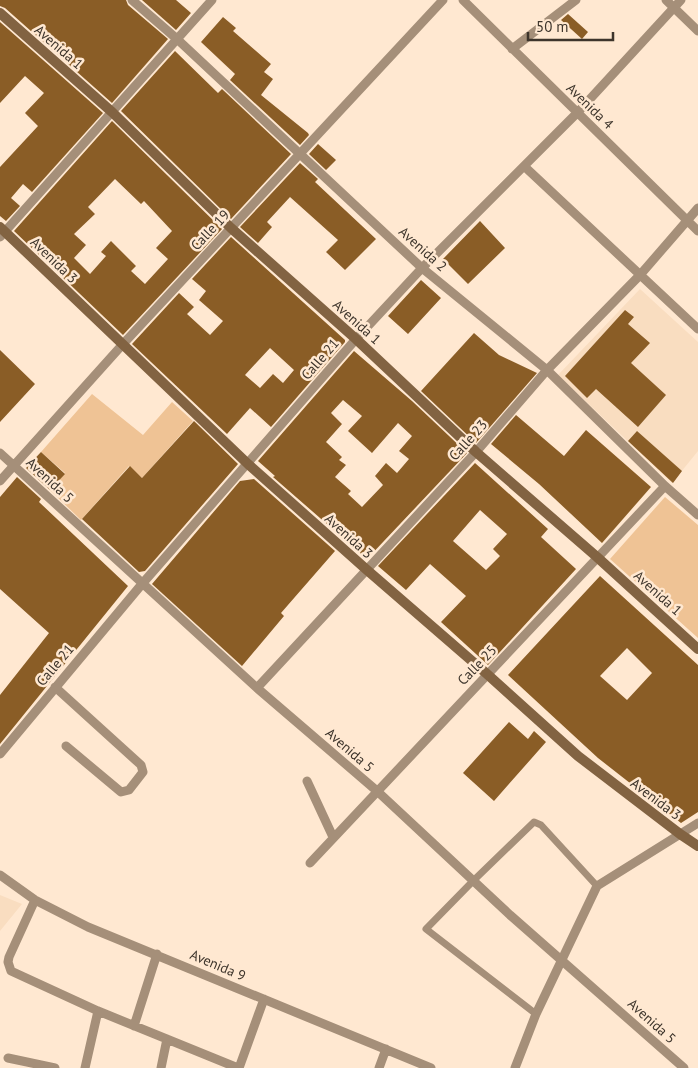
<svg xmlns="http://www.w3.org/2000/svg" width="698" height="1068" font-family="'PT Sans',sans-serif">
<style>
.built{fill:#f9ddc0}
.green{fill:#efc395}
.building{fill:#8a5d26;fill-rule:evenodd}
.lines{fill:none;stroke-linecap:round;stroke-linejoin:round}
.pedestrian{stroke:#a58f79;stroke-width:7}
.minor{stroke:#a58f79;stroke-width:9}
.secondary{stroke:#826342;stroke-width:10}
.labels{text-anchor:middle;stroke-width:5;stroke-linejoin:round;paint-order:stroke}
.street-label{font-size:14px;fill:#3d342b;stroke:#ffe8d1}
</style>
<rect width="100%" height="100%" fill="#ffe8d1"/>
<!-- built -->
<path class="built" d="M 640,289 L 698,342 L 698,451 L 672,483 L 558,375 Z
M 0,895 L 22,904 L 0,931 Z"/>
<!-- green -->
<path class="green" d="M 92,394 L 143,435 L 172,402 L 193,421 L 142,478 L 129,466 L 81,520 L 50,490 L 65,473 L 41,452 Z
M 665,497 L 698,525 L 698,638 L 610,559 Z"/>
<!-- building -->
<path class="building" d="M 0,0 L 126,0 L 128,5 L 168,39 L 112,103 L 5,8 L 0,6 Z
M 142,0 L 176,0 L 191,13 L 176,30 Z
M 568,14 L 588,32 L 582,39 L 561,20 Z
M 223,17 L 236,28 L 233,31 L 271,64 L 264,72 L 273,79 L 261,95 L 308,133 L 309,135 L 300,145 L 230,80 L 235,74 L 201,42 Z
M 0,22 L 103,113 L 32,192 L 23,184 L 11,198 L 20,206 L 6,221 L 0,216 L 0,167 L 38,126 L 25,113 L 44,93 L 25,76 L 0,103 Z
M 175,51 L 218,93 L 222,89 L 291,154 L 231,219 L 121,111 Z
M 112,121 L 222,229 L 123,335 L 14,231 ZM 115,179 L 141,204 L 144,201 L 172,231 L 156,248 L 168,259 L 145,284 L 131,271 L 136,266 L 111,241 L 101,252 L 106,256 L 90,274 L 74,258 L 86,245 L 74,234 L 95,214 L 88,207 Z
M 318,144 L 336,160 L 326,170 L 309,154 Z
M 300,163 L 318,179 L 315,182 L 376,239 L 345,270 L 326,252 L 338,240 L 290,197 L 267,222 L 272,227 L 258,243 L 240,227 Z
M 480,221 L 505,248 L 468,284 L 443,259 Z
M 231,237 L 345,340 L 345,342 L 271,427 L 250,408 L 227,434 L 132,344 L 179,293 L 194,307 L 187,314 L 210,335 L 223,321 L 199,300 L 206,291 L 192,279 ZM 270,348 L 294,370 L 283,383 L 273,374 L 260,388 L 245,375 Z
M 421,280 L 441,298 L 408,334 L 388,316 Z
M 625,310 L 634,317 L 628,324 L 650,343 L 631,363 L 666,395 L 638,427 L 596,389 L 587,398 L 565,376 Z
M 474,333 L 499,355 L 537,373 L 476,443 L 421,391 Z
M 0,350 L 35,384 L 0,422 Z
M 354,351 L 412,401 L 467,453 L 367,559 L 273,477 L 275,476 L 258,461 ZM 343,400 L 362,416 L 348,431 L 372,453 L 398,423 L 412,436 L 399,451 L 409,459 L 397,473 L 386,463 L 375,476 L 383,485 L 362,507 L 348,494 L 351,491 L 335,477 L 346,465 L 339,460 L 342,457 L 326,442 L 342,424 L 331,413 Z
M 516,415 L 564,456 L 586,430 L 651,487 L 602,543 L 539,484 L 491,444 Z
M 194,421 L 238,464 L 145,571 L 139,572 L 82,519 L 130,466 L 142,478 Z
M 637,431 L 682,471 L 673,483 L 628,441 Z
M 41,452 L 65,474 L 50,490 L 26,468 Z
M 475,463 L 548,529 L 541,537 L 576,569 L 488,665 L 441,622 L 466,596 L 430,564 L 406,590 L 378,566 ZM 480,510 L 507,534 L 493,549 L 500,556 L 486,570 L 453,541 Z
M 17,477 L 41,499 L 39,502 L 128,586 L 0,744 L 0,695 L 49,633 L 0,589 L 0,497 Z
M 254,479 L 335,551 L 281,613 L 284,616 L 242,666 L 152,584 L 240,481 Z
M 600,576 L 698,665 L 698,812 L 681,823 L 598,758 L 508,675 ZM 627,648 L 652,673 L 627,700 L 600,676 Z
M 509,722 L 528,739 L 534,731 L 546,742 L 494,801 L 463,773 Z"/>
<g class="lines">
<!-- pedestrian -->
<path class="pedestrian" d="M 536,1014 L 426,929 L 473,881 L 534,822 L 541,825 L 597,886"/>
<!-- minor -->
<path class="minor" d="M 132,0 L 177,39 L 422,268 L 547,370 L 665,486 L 698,515
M 463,0 L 698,231
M 666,0 L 698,31
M 512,49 L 576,0
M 525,167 L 698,329
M 0,237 L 212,0
M 0,453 L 257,688 L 377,791 L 510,915 L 684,1068
M 0,481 L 123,344 L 443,0
M 55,687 L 141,765 L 143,772 L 129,790 L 121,792 L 66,746
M 257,688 L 476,452 L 547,370 L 640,275 L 698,208
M 0,754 L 142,584 L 356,339 L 422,268 L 578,112 L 681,0
M 307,781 L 333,837
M 310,863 L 665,486
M 0,875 L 35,900 L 88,927 L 431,1068
M 35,900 L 9,957 L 8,962 L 11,971 L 98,1011 L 238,1068
M 134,1026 L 157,954
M 8,1058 L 55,1068
M 85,1068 L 98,1011
M 161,1068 L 167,1039
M 239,1068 L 264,999
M 379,1068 L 386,1049
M 515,1068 L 536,1014 L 597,886 L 698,823"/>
<!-- secondary -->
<path class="secondary" d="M 0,13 L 112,112 L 231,228 L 356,339 L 476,452 L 597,557 L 698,649
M 0,227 L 248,464 L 367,570 L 487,674 L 578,756 L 680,834 L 698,846"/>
</g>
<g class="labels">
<!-- street labels -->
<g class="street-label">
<text transform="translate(59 47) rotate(41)" y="5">Avenida 1</text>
<text transform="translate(590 106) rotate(44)" y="5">Avenida 4</text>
<text transform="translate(210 230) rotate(-47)" y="5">Calle 19</text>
<text transform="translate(423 249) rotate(42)" y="5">Avenida 2</text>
<text transform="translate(54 260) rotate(44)" y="5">Avenida 3</text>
<text transform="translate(357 322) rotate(42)" y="5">Avenida 1</text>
<text transform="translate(320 359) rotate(-49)" y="5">Calle 21</text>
<text transform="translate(468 440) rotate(-48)" y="5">Calle 23</text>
<text transform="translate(50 480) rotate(43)" y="5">Avenida 5</text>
<text transform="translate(349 536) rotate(42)" y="5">Avenida 3</text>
<text transform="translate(658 593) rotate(42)" y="5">Avenida 1</text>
<text transform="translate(55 665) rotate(-50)" y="5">Calle 21</text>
<text transform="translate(477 665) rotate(-46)" y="5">Calle 25</text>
<text transform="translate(350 750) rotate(41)" y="5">Avenida 5</text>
<text transform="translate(656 799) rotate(37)" y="5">Avenida 3</text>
<text transform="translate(218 965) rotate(23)" y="5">Avenida 9</text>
<text transform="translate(652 1021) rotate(42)" y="5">Avenida 5</text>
</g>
</g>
<!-- scale -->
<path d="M528 32v8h85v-8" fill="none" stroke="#3d342b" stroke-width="2.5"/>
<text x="536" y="32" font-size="15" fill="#3d342b" stroke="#ffe8d1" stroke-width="4" paint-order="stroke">50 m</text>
</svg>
